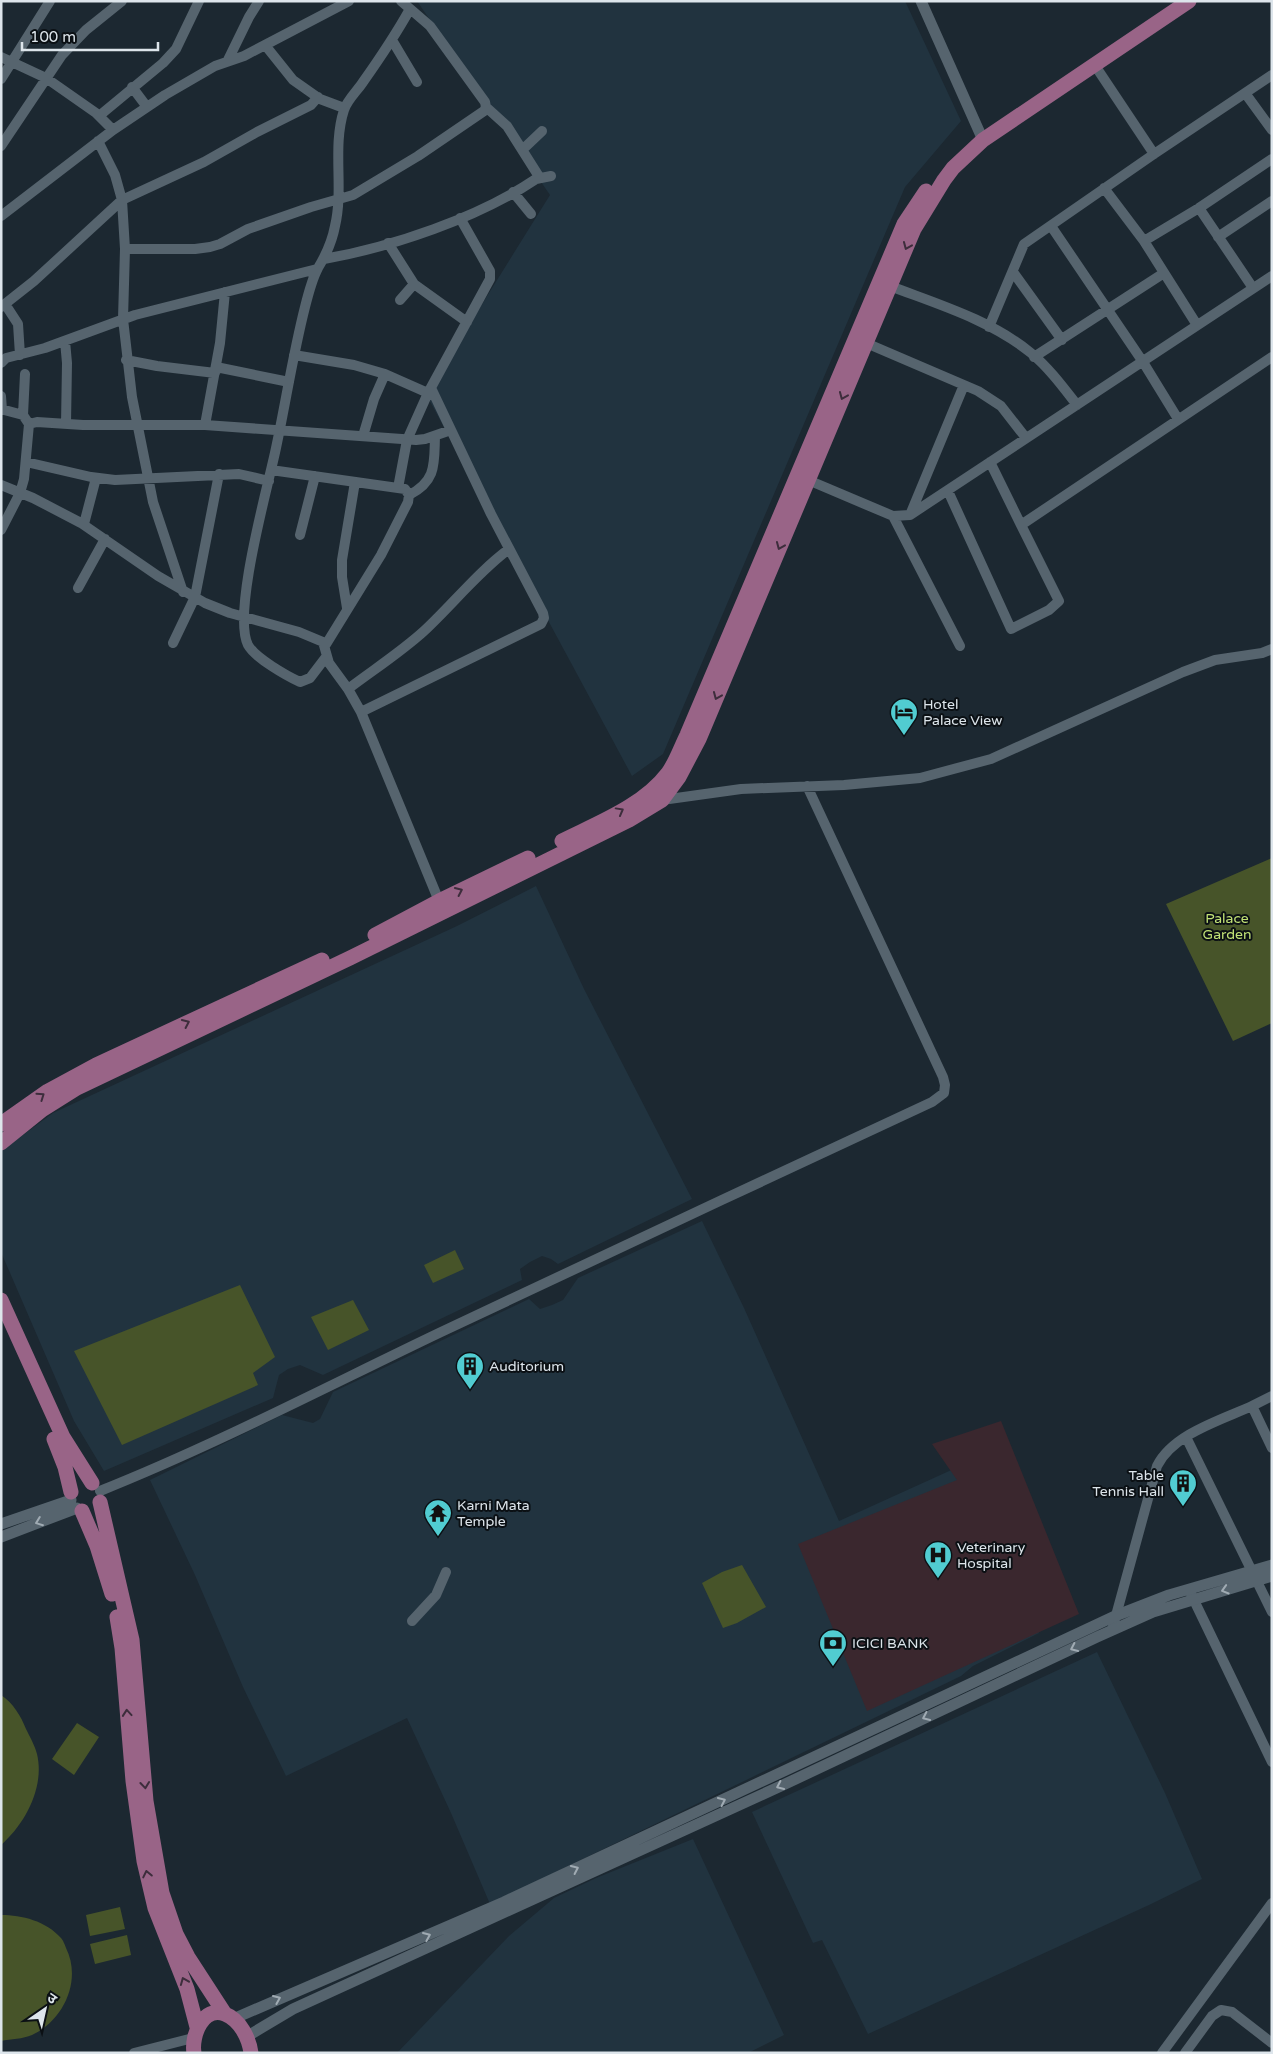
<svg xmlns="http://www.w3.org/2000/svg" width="1273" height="2054" font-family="'Varela Round','Noto Sans Devanagari',sans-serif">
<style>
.built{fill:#21333f}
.medical{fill:#3a272e}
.green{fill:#475429}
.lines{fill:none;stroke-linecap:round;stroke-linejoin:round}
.minor{stroke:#56646e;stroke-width:10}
.tertiary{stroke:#56646e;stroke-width:11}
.primary{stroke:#996487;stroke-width:15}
.oneway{stroke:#3d2d3c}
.oneway2{stroke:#a0abb3}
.labels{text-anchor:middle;stroke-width:4;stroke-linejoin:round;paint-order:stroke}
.poi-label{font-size:14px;fill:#dde5eb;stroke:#0b1014;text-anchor:start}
.park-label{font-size:14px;fill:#c2e276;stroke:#0b1014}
</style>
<rect width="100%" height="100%" fill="#1c2831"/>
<!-- built -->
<path class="built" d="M 417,1 L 905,1 L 961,121 L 905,187 L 663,754 L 632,776 L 426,394 L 550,195 Z
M 536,886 L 584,989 L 692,1199 L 558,1264 L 551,1259 L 542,1256 L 530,1262 L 520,1269 L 522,1280 L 323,1375 L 300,1365 L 288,1369 L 279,1375 L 273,1398 L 104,1471 L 74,1421 L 1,1252 L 1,1151 L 53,1113 L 457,926 Z
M 702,1221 L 744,1308 L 839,1521 L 958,1467 L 1039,1633 L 973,1666 L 961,1676 L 490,1904 L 451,1813 L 407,1718 L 286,1776 L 243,1687 L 195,1575 L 150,1480 L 282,1415 L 313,1423 L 320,1419 L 333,1392 L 529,1299 L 540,1309 L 552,1305 L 563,1300 L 578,1278 Z
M 1097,1652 L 1165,1793 L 1202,1879 L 1149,1905 L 868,2034 L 822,1940 L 813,1943 L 752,1812 Z
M 693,1839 L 784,2035 L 748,2053 L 397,2053 L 509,1936 L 554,1898 L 596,1878 Z"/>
<!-- medical -->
<path class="medical" d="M 1001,1421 L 1079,1614 L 867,1711 L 798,1544 L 957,1480 L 932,1444 Z"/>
<!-- green -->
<path class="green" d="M 1272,858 L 1272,1023 L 1233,1041 L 1166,904 Z
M 455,1250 L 464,1269 L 433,1283 L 424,1265 Z
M 240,1285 L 275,1357 L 253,1373 L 258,1385 L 122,1445 L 74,1351 Z
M 353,1300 L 369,1330 L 328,1350 L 311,1317 Z
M 742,1565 L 766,1607 L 737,1623 L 723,1628 L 702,1583 L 722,1572 Z
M 1,1695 C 13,1703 21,1716 26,1729 C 30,1737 35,1746 37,1754 C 45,1787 25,1824 1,1845 Z
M 77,1723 L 99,1737 L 74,1775 L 52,1759 Z
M 120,1907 L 125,1929 L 90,1936 L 86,1915 Z
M 1,1915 C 22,1915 46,1921 61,1938 C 63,1940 65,1945 66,1948 C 82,1980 64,2020 32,2035 C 23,2039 11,2039 1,2041 Z
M 127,1935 L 131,1955 L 95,1964 L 90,1944 Z"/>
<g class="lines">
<!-- minor -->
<path class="minor" d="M 392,40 L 417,82
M 265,45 L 293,80 L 320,99 L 344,108
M 1,57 L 46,78 L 96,113 L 113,130
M 228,60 L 249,17 L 259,1
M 1094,64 L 1154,154
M 1,79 L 50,1
M 132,87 L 147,107
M 1245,93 L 1272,130
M 99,116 L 163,63 L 176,49 L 199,1
M 98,141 L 115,175 L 122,200 L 125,249 L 123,319 L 132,397 L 153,502 L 183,592
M 1,146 L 62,55 L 86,30 L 122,1
M 522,150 L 542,131
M 536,179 L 551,176
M 1104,188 L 1144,241 L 1199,208 L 1272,159
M 513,192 L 531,214
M 1199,208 L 1253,288
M 1,216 L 113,130 L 165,95 L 215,66 L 244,56 L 349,1
M 1051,226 L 1143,362 L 1178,419
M 1218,237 L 1272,201
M 1144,241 L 1197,325
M 388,243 L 414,284 L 400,300
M 125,249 L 195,249 L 210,247 L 220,244 L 248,229 L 311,207 L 353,195 L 418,156 L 484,111 L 486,107 L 485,102 L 430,26 L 401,1
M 324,259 C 392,247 478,218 536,179 L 538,175 L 507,126 L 486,107
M 1013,272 L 1062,340
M 414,284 L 467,322
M 890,286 C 937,304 991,320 1031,353 C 1049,368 1063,387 1077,405
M 5,304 L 18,324 L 20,355
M 1,307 L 34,281 L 122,200 L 204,162 L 257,132 L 311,105 L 318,97
M 989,327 L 1024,244 L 1154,154 L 1272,75
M 65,341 L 67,363 L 66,424
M 866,343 L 978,391 L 1001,406 L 1026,438
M 294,355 L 354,365 L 385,374 L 428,393
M 1034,357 L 1164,273
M 126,360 L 157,366 L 215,373
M 1,363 L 6,358 L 45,348 L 135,315 L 317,269
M 216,367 L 289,382
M 1,396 L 2,410
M 1,409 L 23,415
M 29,424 L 37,422 L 83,425 L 205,425 L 416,440 L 425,439 L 451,430
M 205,425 L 220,343 L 225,292
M 363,436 L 374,399 L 385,374
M 26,462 L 91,477 L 115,480 L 239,474 L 269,481
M 990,462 L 1021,525 L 1272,357
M 271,470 L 405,489 L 409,495 L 408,502 L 381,555 L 325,646
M 808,480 L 893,516 L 910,515 L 1272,276
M 1,485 L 33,498 L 81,523 L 158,576 L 205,603 L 230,613 L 299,632 L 323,642 L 329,663 L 348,689 L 361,712 L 439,901
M 398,488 L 407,440 L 428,393 L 490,279 L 490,271 L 460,218
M 948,491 L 1011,629 L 1049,610 L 1059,601 L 1021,525
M 409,495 C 437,481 434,463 435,436
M 910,515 L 964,385
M 893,516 L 960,646
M 84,524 L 96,478
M 1,530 L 20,493 L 24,479 L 29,424 L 23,415 L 25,374
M 300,535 L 315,476
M 78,588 L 105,539
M 347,608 L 342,577 L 342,560 L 355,482
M 173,643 L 195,597 L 219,474
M 326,657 L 310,678 L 300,682 C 287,676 255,658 248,645 C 232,613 268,487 276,448 C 286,401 293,354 305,307 C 308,295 312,279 318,268 C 326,255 332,242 335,226 C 344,188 332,147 344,110 C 347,100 358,90 363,82 C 380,58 396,34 410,9
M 348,689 C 373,670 401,652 424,631 C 453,604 478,572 509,549
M 361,712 L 541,624 L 544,618 L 543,613 L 491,514 L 431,388
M 662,800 L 741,789 L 844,785 L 920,778 L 991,759 L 1183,672 L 1215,660 L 1262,653 L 1272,649
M 1272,1396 L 1252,1406 L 1272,1448
M 1186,1437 L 1272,1612
M 100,1491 C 215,1445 326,1387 439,1333 C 602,1255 768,1179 932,1102 L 944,1093 L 945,1085 L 943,1077 L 807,786
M 1191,1594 L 1272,1762
M 412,1621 L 436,1595 L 446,1572
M 1112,1630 L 1157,1466 C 1173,1434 1221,1420 1252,1406
M 134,2053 L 193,2038
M 1162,2053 L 1272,1903
M 1185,2053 L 1212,2016 L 1221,2010 L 1232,2012 L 1272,2043"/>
<!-- tertiary -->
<path class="tertiary" d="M 921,1 L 983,140
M 1,1524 L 71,1500
M 1,1537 L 77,1508
M 233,2019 L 504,1902 L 1115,1616 L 1169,1595 L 1272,1565
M 246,2037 L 293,2009 L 783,1785 L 1097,1637 L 1153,1612 L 1272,1576"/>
<!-- primary -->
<path class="primary" d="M 562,841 C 598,823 643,806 668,773 C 676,762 681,747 687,735 L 904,224 L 926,191
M 375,935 L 439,901 L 528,858
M 1,1124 L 48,1091 L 96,1065 L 322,960
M 1,1143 L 42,1110 L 77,1088 L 350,958 L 629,820 L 662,800 L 679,777 L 699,739 L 914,229 L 944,180 L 953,168 L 983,140 L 1189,1
M 1,1300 L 63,1437 L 92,1483
M 54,1439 L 65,1467 L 71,1492
M 100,1502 L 132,1640 L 146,1801 L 162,1893 L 176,1934 L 188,1957 L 225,2014
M 82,1511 L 97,1546 L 112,1594
M 117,1617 L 122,1648 L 133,1781 L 144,1861 L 155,1908 L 187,1989 L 197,2027
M 194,2053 C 191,2036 203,2005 225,2014 C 240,2020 249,2038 251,2053"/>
</g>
<!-- one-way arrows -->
<defs><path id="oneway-chevron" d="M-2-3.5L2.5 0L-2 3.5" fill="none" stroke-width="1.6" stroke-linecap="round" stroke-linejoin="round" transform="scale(1.25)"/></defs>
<g class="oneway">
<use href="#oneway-chevron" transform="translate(907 246) rotate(113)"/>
<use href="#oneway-chevron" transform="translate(843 396) rotate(113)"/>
<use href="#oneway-chevron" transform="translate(780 546) rotate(113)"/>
<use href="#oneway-chevron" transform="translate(717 696) rotate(113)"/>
<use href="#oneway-chevron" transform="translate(620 811) rotate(-29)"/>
<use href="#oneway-chevron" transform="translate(459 891) rotate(-25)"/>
<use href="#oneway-chevron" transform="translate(186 1023) rotate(-25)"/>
<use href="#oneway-chevron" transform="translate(41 1096) rotate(-35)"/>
<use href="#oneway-chevron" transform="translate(127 1713) rotate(-95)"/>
<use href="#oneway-chevron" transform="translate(145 1785) rotate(84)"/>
<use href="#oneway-chevron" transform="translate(147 1874) rotate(-102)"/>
<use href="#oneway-chevron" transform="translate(184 1981) rotate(-112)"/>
</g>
<g class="oneway2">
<use href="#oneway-chevron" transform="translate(39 1522) rotate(159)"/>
<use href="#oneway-chevron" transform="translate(1225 1590) rotate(163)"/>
<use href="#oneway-chevron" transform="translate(1074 1648) rotate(155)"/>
<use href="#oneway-chevron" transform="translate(926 1717) rotate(155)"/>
<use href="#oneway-chevron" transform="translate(780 1786) rotate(155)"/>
<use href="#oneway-chevron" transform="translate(722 1801) rotate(-25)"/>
<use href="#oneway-chevron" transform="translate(575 1869) rotate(-25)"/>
<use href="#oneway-chevron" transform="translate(427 1936) rotate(-23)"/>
<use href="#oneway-chevron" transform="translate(277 1999) rotate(-23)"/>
</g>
<!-- icons -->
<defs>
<g id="hotel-pin" transform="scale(1.4375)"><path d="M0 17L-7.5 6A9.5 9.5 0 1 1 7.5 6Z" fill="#51ccd1" stroke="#0b1014"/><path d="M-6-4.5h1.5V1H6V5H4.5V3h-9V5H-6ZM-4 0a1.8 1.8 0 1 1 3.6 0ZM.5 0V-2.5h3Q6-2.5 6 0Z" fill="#111"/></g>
<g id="building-pin" transform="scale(1.4375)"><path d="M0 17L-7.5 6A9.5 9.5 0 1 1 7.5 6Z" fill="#51ccd1" stroke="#0b1014"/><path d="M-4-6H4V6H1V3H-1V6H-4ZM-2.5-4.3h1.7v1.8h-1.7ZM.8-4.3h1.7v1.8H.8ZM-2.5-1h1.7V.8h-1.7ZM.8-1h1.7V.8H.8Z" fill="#111"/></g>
<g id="temple-pin" transform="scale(1.4375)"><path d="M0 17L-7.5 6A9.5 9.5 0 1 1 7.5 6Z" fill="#51ccd1" stroke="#0b1014"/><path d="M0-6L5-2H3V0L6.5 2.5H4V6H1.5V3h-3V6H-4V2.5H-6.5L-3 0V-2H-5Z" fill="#111"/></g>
<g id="hospital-pin" transform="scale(1.4375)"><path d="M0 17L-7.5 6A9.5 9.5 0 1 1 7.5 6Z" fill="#51ccd1" stroke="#0b1014"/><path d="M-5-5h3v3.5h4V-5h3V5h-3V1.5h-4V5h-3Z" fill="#111"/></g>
<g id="bank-pin" transform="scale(1.4375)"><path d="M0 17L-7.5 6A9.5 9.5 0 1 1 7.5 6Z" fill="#51ccd1" stroke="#0b1014"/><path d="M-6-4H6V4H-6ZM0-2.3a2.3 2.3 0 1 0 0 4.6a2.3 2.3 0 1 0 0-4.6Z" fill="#111"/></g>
</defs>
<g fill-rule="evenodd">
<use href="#hotel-pin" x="904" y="712"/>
<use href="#building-pin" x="470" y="1366"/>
<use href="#building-pin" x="1183" y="1483"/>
<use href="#temple-pin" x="438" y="1513"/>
<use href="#hospital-pin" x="938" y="1555"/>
<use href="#bank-pin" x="833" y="1643"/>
</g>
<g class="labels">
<!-- poi labels -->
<g class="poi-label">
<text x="923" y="709">Hotel<tspan x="923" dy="16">Palace View</tspan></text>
<text x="489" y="1371">Auditorium</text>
<text x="1164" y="1480" text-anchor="end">Table<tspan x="1164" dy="16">Tennis Hall</tspan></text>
<text x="457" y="1510">Karni Mata<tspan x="457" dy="16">Temple</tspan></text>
<text x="957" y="1552">Veterinary<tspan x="957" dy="16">Hospital</tspan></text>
<text x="852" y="1648">ICICI BANK</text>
</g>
<!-- park labels -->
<g class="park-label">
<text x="1227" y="923">Palace<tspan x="1227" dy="16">Garden</tspan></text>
</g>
</g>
<!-- border -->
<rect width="1273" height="2054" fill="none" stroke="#dde5eb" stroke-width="5"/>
<!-- north arrow -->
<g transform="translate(45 2009) rotate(34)" stroke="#0b1014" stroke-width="4" paint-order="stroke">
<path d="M0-4L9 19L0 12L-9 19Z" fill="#dde5eb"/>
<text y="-8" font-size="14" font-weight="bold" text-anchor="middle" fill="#dde5eb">उ</text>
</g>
<!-- scale -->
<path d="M22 42v8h136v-8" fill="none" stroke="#dde5eb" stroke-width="2.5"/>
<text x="30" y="42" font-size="15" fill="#dde5eb" stroke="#0b1014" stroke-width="4" paint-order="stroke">100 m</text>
</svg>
